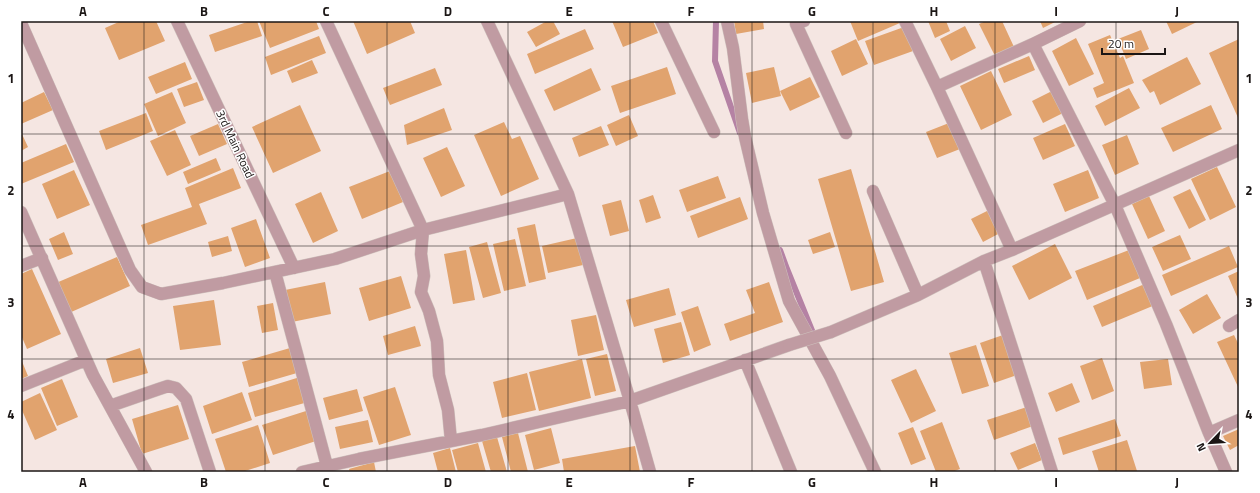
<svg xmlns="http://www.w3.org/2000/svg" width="1260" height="493" font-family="'Titillium Web',sans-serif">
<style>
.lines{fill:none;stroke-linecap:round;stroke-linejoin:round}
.stream{stroke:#b582a4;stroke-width:6}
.building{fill:#e1a36e}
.minor-casing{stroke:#cec1bd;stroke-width:13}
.minor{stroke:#c09ba2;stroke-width:12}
.minor-bridge-casing{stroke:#cec1bd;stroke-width:13;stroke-linecap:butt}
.minor-bridge{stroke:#c09ba2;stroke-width:12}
.grid{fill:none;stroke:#1b1615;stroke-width:1;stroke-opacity:0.55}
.labels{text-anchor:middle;stroke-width:3;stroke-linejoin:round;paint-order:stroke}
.street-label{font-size:12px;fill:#1b1615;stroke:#fff}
.neatline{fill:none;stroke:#1b1615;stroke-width:1.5}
.grid-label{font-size:13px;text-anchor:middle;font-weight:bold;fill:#1b1615}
</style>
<rect width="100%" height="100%" fill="#f5e6e2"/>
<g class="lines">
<!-- stream -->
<path class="stream" d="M 716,21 L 715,61 L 740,133
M 780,250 L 787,269 L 815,338"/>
</g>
<!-- building -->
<path class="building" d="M 121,21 L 156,21 L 165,41 L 119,60 L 105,28 Z
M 250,21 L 257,21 L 262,36 L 215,52 L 209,35 Z
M 259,21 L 316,21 L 319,29 L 270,48 Z
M 353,21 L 410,21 L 415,33 L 367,54 Z
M 547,21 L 553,21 L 560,34 L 536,47 L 527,32 Z
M 612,21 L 653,21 L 658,33 L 623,47 Z
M 734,21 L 763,21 L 764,29 L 736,34 Z
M 850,21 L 899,21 L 900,23 L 858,41 Z
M 928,21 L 946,21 L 950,31 L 935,38 Z
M 986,21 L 1002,21 L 1014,47 L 995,56 L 979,24 Z
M 1040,21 L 1057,21 L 1043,28 Z
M 1166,21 L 1199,21 L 1172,34 Z
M 965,26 L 976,48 L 951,61 L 940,39 Z
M 904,27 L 913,51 L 874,65 L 865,41 Z
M 585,29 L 594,49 L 535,74 L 527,54 Z
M 1141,30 L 1149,49 L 1126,59 L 1118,39 Z
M 1110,35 L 1120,58 L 1123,56 L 1134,83 L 1097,98 L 1093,88 L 1104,83 L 1088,44 Z
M 319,36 L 326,53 L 271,75 L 265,57 Z
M 1076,38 L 1094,74 L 1069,86 L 1052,51 Z
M 856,39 L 868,64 L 842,76 L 831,51 Z
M 1239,39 L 1239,120 L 1209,53 Z
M 1029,56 L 1035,70 L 1004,83 L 998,69 Z
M 1187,57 L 1201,84 L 1160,105 L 1154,91 L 1150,93 L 1142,80 Z
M 312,60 L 318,73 L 292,83 L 287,71 Z
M 185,62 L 192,79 L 156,94 L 148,77 Z
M 667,67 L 676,94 L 620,113 L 611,86 Z
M 774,67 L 781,96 L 752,103 L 746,73 Z
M 435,68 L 442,85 L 390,105 L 383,88 Z
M 591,68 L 601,90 L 554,111 L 544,90 Z
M 991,71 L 1012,115 L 981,130 L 960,86 Z
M 810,77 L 820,97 L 790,111 L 780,91 Z
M 197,82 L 204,100 L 184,107 L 177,89 Z
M 1129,88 L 1140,108 L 1105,126 L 1095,106 Z
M 1052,91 L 1063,113 L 1043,123 L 1032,101 Z
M 44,92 L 53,110 L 21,124 L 21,103 Z
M 172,92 L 186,123 L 158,136 L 144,104 Z
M 300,105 L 321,151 L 273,173 L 252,127 Z
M 1211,105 L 1222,129 L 1173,152 L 1161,128 Z
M 444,108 L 452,130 L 407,145 L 404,125 Z
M 146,113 L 153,131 L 106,150 L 99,131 Z
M 629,115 L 638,136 L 616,146 L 607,125 Z
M 504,122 L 512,139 L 520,136 L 539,179 L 501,196 L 474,135 Z
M 949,123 L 960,149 L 937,158 L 926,132 Z
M 218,124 L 227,144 L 199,156 L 190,136 Z
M 1065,124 L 1075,146 L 1043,160 L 1033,138 Z
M 601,126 L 609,145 L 579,157 L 572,138 Z
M 175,130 L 191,165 L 167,176 L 150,141 Z
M 21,132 L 28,147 L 21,151 Z
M 1127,135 L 1139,164 L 1115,175 L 1102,145 Z
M 66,144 L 74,162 L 21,184 L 21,163 Z
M 447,147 L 465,186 L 441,197 L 423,158 Z
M 216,158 L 221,170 L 188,184 L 183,172 Z
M 1217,167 L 1236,207 L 1210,220 L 1191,179 Z
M 233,168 L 241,188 L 199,204 L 207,224 L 148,245 L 141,225 L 192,207 L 185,188 Z
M 851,169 L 884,282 L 851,291 L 818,179 Z
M 74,170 L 90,205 L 57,219 L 42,184 Z
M 1088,170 L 1099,198 L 1065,212 L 1053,184 Z
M 390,171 L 403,202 L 362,219 L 349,187 Z
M 718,176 L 726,198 L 687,212 L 679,190 Z
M 1190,189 L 1206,220 L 1189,229 L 1173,197 Z
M 321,192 L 338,231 L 313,243 L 295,204 Z
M 653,195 L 661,218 L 646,223 L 639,200 Z
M 1149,196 L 1165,231 L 1148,239 L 1132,204 Z
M 740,197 L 748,219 L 698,238 L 690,216 Z
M 621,200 L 629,231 L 610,236 L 602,205 Z
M 989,210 L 1000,233 L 983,242 L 971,219 Z
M 256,219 L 270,258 L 245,267 L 231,228 Z
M 535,224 L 546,279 L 529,283 L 517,228 Z
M 64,232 L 73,254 L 58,260 L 49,239 Z
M 830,232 L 835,247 L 813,254 L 808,240 Z
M 1180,235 L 1191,259 L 1163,271 L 1152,247 Z
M 228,236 L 232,251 L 212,257 L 208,242 Z
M 577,238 L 583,265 L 548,273 L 542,246 Z
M 515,239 L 526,286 L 504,291 L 493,244 Z
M 487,242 L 501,293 L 483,298 L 469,247 Z
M 1055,244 L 1072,278 L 1029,300 L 1012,266 Z
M 1229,246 L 1238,267 L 1171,296 L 1162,275 Z
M 466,250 L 475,300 L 453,304 L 444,254 Z
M 1129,250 L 1140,278 L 1087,300 L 1075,271 Z
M 117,257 L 130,286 L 69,313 L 56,283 Z
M 32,269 L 61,334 L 27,349 L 21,335 L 21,274 Z
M 1239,271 L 1239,301 L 1228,276 Z
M 401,276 L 411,308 L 369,321 L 359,288 Z
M 325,282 L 331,314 L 292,322 L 285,290 Z
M 769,282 L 783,322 L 730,341 L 724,324 L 755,313 L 746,290 Z
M 1147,283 L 1155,305 L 1102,327 L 1093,306 Z
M 669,288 L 676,315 L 634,327 L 626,300 Z
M 1207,294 L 1221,318 L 1193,334 L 1179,310 Z
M 214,300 L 221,345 L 180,350 L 173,306 Z
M 273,303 L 278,330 L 262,333 L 257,306 Z
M 698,306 L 711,345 L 694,352 L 681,312 Z
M 596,315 L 604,350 L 578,356 L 571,320 Z
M 681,322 L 690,355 L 663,363 L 654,329 Z
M 415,326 L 421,346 L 388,355 L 383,336 Z
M 1003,335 L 1017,375 L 994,383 L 980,343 Z
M 1234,335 L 1239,345 L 1239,389 L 1217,342 Z
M 976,345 L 989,386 L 962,394 L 949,353 Z
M 140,348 L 148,373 L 113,383 L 106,359 Z
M 290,348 L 297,373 L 249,387 L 242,362 Z
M 607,354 L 616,391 L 595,396 L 586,359 Z
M 1102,358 L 1114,391 L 1092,400 L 1080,366 Z
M 21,359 L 28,376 L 21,379 Z
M 582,359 L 591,398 L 539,411 L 529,372 Z
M 1168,359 L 1172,385 L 1144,389 L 1140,362 Z
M 916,369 L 936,411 L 911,423 L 891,380 Z
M 527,373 L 536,410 L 502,418 L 493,382 Z
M 300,377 L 308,402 L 255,417 L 248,393 Z
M 62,379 L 78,417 L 57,426 L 41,388 Z
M 1072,383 L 1080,402 L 1056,412 L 1048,393 Z
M 395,387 L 411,435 L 379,445 L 363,397 Z
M 357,389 L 363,411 L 329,420 L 323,398 Z
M 242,392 L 252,420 L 212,434 L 203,406 Z
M 40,393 L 57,430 L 35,440 L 21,408 L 21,402 Z
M 178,405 L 189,439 L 142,454 L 132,419 Z
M 1027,407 L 1033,426 L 994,440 L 987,420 Z
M 306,411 L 316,441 L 273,455 L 262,425 Z
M 1115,419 L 1121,436 L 1063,455 L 1058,438 Z
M 368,420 L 373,442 L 340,449 L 335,427 Z
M 942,422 L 960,469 L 952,472 L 936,472 L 920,431 Z
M 258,425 L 270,463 L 242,472 L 226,472 L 215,439 Z
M 913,427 L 926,459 L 911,465 L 898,433 Z
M 551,428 L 560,463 L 534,470 L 525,435 Z
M 1239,429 L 1239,445 L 1230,450 L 1223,436 Z
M 518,433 L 528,472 L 511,472 L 502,437 Z
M 497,437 L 507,472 L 491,472 L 482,441 Z
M 1127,440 L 1137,471 L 1099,472 L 1092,451 Z
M 478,443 L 486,472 L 458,472 L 452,450 Z
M 1035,443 L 1042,460 L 1018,470 L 1010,453 Z
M 635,446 L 640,472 L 564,472 L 562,459 Z
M 450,448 L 456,472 L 438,472 L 433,453 Z
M 374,462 L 376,472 L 350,472 L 349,469 Z"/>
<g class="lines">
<!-- minor casing -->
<g class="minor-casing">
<path id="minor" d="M 177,21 L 294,268
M 326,21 L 423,230 L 421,254 L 424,276 L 421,292 L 429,311 L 437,341 L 439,375 L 448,410 L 451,441
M 487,21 L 568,194
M 661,21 L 714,132
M 727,21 L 733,48 L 742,119 L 745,137 L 763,213 L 789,301 L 830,376 L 875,472
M 804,21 L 796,24 L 846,133
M 905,21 L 937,87 L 1012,250 L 1239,150
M 1080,21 L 1033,44 L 1115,205 L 1166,324 L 1209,433 L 1226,472
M 21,23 L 130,270 L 142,287 L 161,294 L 223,283 L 335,259 L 423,230 L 568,194 L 630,401 L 650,472
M 937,87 L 1033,44
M 873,191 L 918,295
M 21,212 L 93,375 L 146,472
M 984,261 L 1052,472
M 21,266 L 42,258
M 275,272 L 327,466
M 1229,326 L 1239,320
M 831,332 L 918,295 L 984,261 L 1012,250
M 745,360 L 791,472
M 21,386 L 86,360
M 110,406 L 159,389 L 168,386 L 176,388 L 186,399 L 210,472
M 1209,433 L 1239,420
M 302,472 L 359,459 L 482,435 L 630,401 L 789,345"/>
</g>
<!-- minor -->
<use href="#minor" class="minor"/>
<!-- minor-bridge casing -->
<g class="minor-bridge-casing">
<path id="minor-bridge" d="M 789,345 L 831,332"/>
</g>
<!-- minor-bridge -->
<use href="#minor-bridge" class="minor-bridge"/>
</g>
<!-- grid -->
<path class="grid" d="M 144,21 L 144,472M 265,21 L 265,472M 387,21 L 387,472M 508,21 L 508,472M 630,21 L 630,472M 752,21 L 752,472M 873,21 L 873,472M 995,21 L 995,472M 1116,21 L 1116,472M 21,134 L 1239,134M 21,246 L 1239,246M 21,359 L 1239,359"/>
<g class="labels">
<!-- street labels -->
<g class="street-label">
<text transform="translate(235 144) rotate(65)" y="4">3rd Main Road</text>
</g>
</g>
<!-- border -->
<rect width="1260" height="493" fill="none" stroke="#ffffff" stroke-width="44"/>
<!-- north arrow -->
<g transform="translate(1210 443) rotate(245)" stroke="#ffffff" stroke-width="3" paint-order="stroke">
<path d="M0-3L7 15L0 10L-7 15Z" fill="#1b1615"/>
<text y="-6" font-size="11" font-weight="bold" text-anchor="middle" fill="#1b1615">N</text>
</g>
<!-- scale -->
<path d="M1102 48v6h63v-6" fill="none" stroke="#1b1615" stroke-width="2"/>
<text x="1108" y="48" font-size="12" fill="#1b1615" stroke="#ffffff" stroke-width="3" paint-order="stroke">20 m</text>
<rect x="22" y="22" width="1216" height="449" class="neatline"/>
<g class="grid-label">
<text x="83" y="16">A</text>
<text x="204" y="16">B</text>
<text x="326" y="16">C</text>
<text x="448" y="16">D</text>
<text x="569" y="16">E</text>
<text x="691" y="16">F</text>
<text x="812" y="16">G</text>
<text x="934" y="16">H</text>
<text x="1056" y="16">I</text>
<text x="1177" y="16">J</text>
<text x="11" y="83">1</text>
<text x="1249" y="83">1</text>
<text x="11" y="195">2</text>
<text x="1249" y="195">2</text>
<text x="11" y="307">3</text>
<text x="1249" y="307">3</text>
<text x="11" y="419">4</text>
<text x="1249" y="419">4</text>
<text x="83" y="487">A</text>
<text x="204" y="487">B</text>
<text x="326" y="487">C</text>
<text x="448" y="487">D</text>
<text x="569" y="487">E</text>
<text x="691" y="487">F</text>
<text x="812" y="487">G</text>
<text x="934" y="487">H</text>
<text x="1056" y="487">I</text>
<text x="1177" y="487">J</text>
</g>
</svg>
